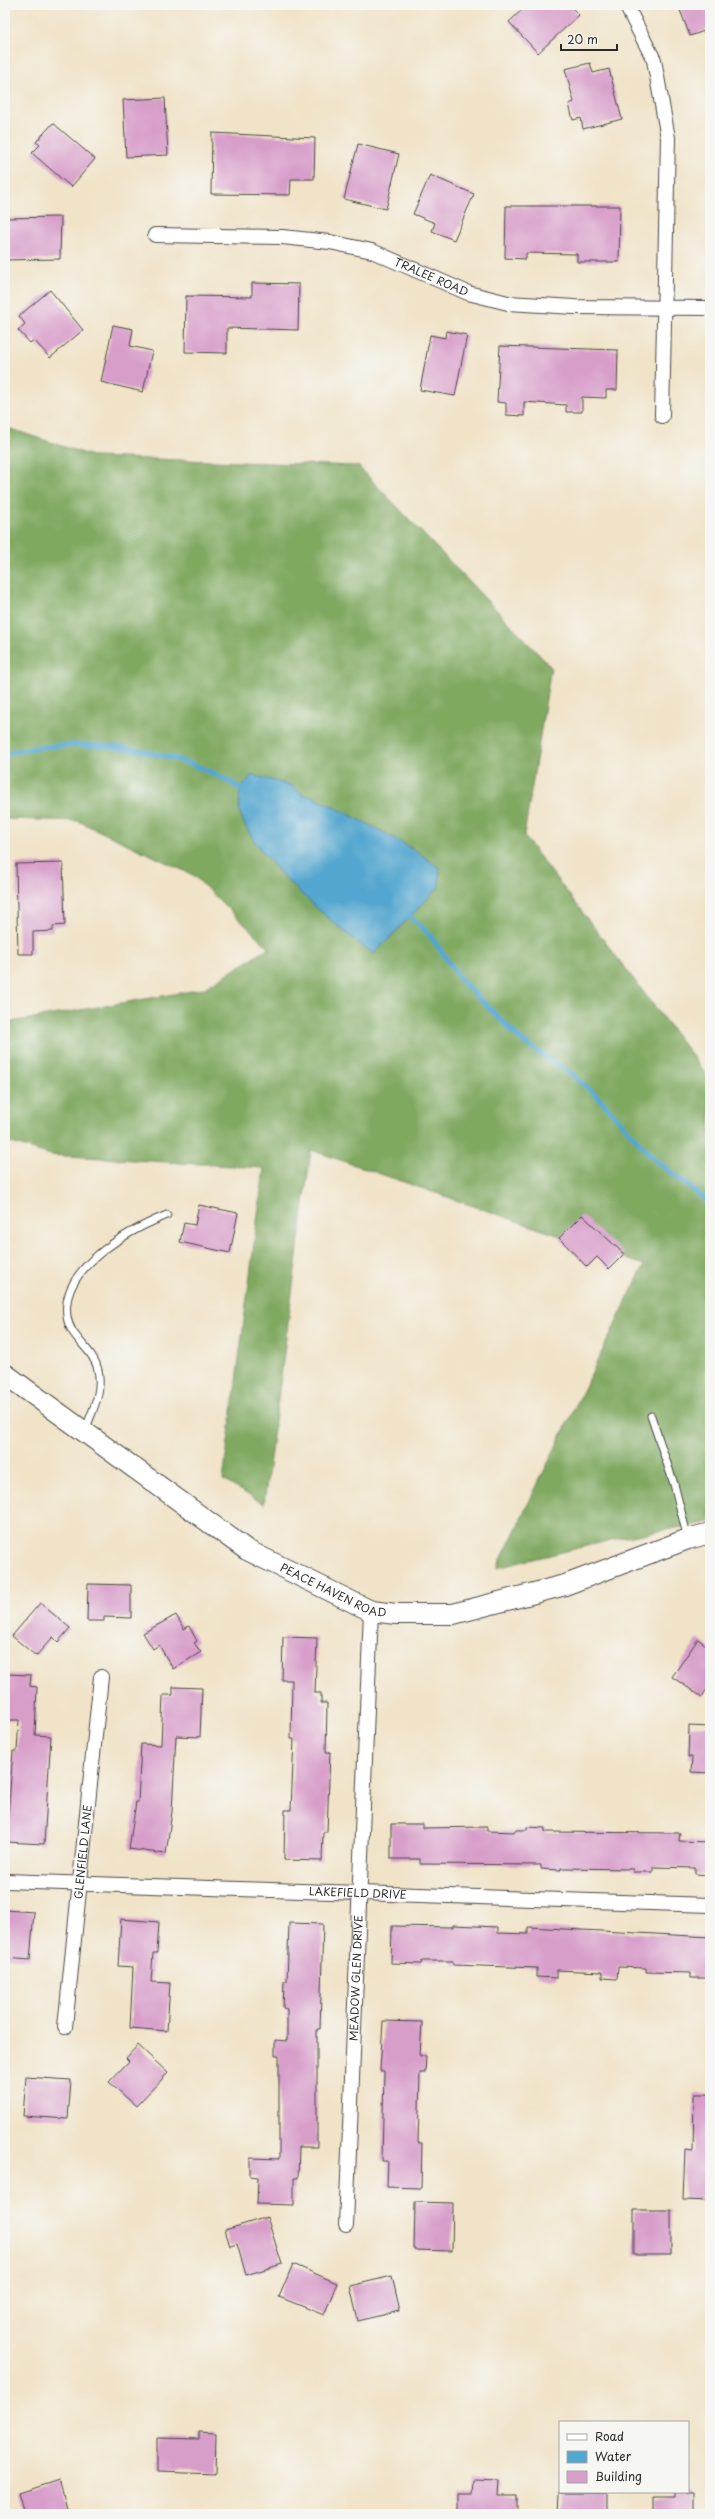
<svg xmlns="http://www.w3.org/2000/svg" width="715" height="2519" font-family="'Playpen Sans',sans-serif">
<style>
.forest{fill:#80a960;stroke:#566a46;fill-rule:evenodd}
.water{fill:#53a6cf;stroke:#3f687d}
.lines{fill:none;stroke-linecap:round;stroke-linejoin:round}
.stream{stroke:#53a6cf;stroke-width:5.5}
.building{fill:#d89eca}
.service-casing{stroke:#494743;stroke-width:9}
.minor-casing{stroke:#494743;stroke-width:16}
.secondary-casing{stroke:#494743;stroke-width:22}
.service{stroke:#fff;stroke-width:7}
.minor{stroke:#fff;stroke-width:14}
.secondary{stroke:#fff;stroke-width:20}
.labels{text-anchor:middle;stroke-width:3;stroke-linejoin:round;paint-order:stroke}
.street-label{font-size:11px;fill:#2b2b2b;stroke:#f6f6f2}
</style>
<rect width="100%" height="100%" fill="#f6f6f2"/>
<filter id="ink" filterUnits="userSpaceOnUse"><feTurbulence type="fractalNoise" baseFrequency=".025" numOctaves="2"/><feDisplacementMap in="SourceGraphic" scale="8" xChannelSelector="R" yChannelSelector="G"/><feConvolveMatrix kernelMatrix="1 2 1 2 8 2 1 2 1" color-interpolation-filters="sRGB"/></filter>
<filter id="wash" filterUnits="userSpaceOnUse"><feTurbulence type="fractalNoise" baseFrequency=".012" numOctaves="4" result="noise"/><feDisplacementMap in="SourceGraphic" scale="16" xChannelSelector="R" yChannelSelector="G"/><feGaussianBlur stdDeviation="0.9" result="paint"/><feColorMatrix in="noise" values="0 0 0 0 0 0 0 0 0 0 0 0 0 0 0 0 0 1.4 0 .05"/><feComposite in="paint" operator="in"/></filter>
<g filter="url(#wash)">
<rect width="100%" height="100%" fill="#f0e3c8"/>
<!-- forest -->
<path class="forest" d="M 5,427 L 95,457 L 358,466 L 551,667 L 524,836 L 710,1079 L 710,1522 L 615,1539 L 497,1568 L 644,1265 L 311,1150 L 264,1504 L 223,1480 L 264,1168 L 51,1155 L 5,1141 L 5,1023 L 203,989 L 269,948 L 193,875 L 78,821 L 5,819 ZM 291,785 L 304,796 L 311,796 L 420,853 L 439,887 L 374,954 C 326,918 286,881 250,833 Z"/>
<!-- water -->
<path class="water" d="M 252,775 L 291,785 L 304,796 L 311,796 C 355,817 401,839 440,868 L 439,887 L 374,954 C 336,927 253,858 240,813 C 238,806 240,796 240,789 Z"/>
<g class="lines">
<!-- stream -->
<path class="stream" d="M 5,754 C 78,735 183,747 245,792
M 404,911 L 429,934 L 461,980 L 522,1041 L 573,1075 L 600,1099 L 655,1160 L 710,1203"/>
</g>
<g id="blocks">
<!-- building -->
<path class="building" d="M 527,5 L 569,5 L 579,15 L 538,53 L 509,22 Z
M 678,5 L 710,5 L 710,29 L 690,36 Z
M 590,63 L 593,73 L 609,69 L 622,119 L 583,129 L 581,118 L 573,120 L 569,104 L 574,102 L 565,69 Z
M 165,98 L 168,155 L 126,157 L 123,100 Z
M 53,123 L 95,159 L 71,187 L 32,153 L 40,145 L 36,142 Z
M 212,133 L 315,138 L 314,179 L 291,179 L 290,195 L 211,194 Z
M 358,144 L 399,154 L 386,209 L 344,199 Z
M 430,175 L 474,194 L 454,240 L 432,231 L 435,223 L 413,214 Z
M 506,206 L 620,206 L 619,262 L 577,262 L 577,254 L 526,253 L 526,259 L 505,258 Z
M 61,217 L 60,259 L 5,260 L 5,218 Z
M 252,283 L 299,284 L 298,330 L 227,328 L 227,353 L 185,352 L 186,296 L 252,297 Z
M 50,290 L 83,330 L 50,358 L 34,340 L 30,343 L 18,330 L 25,324 L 19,316 Z
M 113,325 L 133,329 L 130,346 L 152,351 L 143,392 L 101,382 Z
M 446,331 L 467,335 L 455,396 L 420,390 L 430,335 L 445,338 Z
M 500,346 L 618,350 L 617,390 L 606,390 L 606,398 L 582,397 L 582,412 L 566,412 L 566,405 L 524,402 L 524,416 L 506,415 L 506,403 L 497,402 Z
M 63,863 L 65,925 L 53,926 L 53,931 L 33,932 L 33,954 L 18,954 L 16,864 Z
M 199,1205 L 238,1213 L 230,1253 L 180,1242 L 184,1223 L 195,1225 Z
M 582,1215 L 624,1254 L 609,1269 L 597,1257 L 587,1267 L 559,1238 Z
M 88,1584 L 131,1585 L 131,1618 L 104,1617 L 104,1621 L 87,1621 Z
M 40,1603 L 70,1628 L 58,1642 L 53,1637 L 36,1656 L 12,1636 Z
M 176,1615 L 184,1629 L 189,1626 L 197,1641 L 194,1643 L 201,1652 L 173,1669 L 159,1645 L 153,1649 L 143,1633 Z
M 283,1637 L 317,1638 L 315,1693 L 321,1693 L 321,1703 L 327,1703 L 326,1752 L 330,1752 L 327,1832 L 323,1832 L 322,1861 L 284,1860 L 285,1810 L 291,1810 L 294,1739 L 291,1739 L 292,1680 L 282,1680 Z
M 698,1639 L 710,1648 L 710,1684 L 702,1697 L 672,1677 Z
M 5,1674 L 31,1675 L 30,1686 L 37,1687 L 35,1735 L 51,1736 L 44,1844 L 6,1842 L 13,1751 L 17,1751 L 19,1720 L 5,1720 Z
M 173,1687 L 202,1688 L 200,1737 L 176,1736 L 172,1812 L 166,1854 L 129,1849 L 136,1802 L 138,1802 L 141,1744 L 161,1745 L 163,1695 L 173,1695 Z
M 689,1726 L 710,1727 L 710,1773 L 691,1772 L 692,1757 L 688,1757 Z
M 391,1824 L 423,1824 L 423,1828 L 487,1827 L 487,1831 L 515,1832 L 515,1830 L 527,1830 L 527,1827 L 545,1828 L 545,1832 L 680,1833 L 679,1841 L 710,1842 L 710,1875 L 695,1874 L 695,1868 L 653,1867 L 653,1872 L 633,1872 L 633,1869 L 561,1868 L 561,1870 L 541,1869 L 541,1865 L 420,1864 L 420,1859 L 391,1859 Z
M 5,1910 L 34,1912 L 30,1960 L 5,1958 Z
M 121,1919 L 159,1922 L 157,1953 L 153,1953 L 151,1982 L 170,1983 L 167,2031 L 130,2028 L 133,1967 L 118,1966 Z
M 289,1923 L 323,1924 L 320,2029 L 317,2029 L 317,2147 L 299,2147 L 298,2178 L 294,2178 L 294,2205 L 257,2204 L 258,2177 L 250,2176 L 250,2158 L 279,2159 L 279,2056 L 275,2056 L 275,2040 L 287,2041 L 287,2009 L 283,2008 L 284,1981 L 287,1981 Z
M 453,1925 L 498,1927 L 498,1933 L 528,1934 L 528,1927 L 710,1937 L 710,1978 L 691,1978 L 691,1973 L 646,1972 L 646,1968 L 618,1967 L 617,1979 L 602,1978 L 602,1972 L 557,1970 L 557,1978 L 537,1977 L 537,1968 L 453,1965 L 453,1961 L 422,1961 L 421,1964 L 391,1963 L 392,1926 L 453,1927 Z
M 383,2021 L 422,2022 L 420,2056 L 426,2056 L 425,2073 L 420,2073 L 418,2143 L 422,2143 L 421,2188 L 387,2187 L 388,2161 L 382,2161 L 384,2071 L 380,2071 Z
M 138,2045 L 168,2073 L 136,2106 L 109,2082 L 129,2061 L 126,2058 Z
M 26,2077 L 71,2080 L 68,2119 L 23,2116 Z
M 694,2094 L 710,2094 L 710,2201 L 683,2200 L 685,2150 L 693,2151 Z
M 415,2202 L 453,2203 L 452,2251 L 414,2250 Z
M 634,2210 L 671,2210 L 671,2255 L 634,2255 Z
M 267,2217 L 282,2264 L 246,2275 L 237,2244 L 230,2246 L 225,2230 Z
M 293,2264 L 337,2283 L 324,2315 L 279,2297 Z
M 392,2276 L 400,2311 L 358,2321 L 350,2286 Z
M 199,2432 L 216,2433 L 215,2474 L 157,2472 L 157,2438 L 199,2439 Z
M 59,2480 L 69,2514 L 24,2514 L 18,2493 Z
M 474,2480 L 499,2481 L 498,2496 L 517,2496 L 517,2514 L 459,2514 L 459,2494 L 473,2494 Z
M 560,2492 L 607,2492 L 607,2514 L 559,2514 Z
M 674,2492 L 693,2492 L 693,2514 L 653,2514 L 653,2498 L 674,2498 Z"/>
</g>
</g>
<g filter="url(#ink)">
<use href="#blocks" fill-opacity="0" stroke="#494743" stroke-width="1"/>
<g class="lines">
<!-- service casing -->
<g class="service-casing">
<path id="service" d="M 651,1416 L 674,1484 L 688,1539
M 85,1431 C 92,1411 103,1393 98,1370 C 94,1349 69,1338 67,1316 C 60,1267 130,1230 167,1215"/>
</g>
<!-- minor casing -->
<g class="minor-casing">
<g id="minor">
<path d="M 626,5 L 654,60 L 668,138 L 662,416"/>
<path id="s1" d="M 155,235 L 282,237 L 330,242 L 372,251 L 468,293 L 508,303 L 574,307 L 710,308"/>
<path id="s2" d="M 5,1881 L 710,1905"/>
<path id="s3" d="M 65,2027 L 101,1677"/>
<path id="s4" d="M 346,2225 L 371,1611"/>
</g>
</g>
<!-- secondary casing -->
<g class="secondary-casing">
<g id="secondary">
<path id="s5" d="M 5,1374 L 247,1550 L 371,1611 L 396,1614 L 453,1614 L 565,1585 L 688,1539 L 710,1533"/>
</g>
</g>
<!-- service -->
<use href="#service" class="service"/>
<!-- minor -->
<use href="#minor" class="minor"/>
<!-- secondary -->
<use href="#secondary" class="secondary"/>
</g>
</g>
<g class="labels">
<!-- street labels -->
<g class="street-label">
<text dy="4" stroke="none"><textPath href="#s1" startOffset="283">TRALEE ROAD</textPath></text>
<text dy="4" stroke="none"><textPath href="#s5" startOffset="395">PEACE HAVEN ROAD</textPath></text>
<text dy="4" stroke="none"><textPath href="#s3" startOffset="176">GLENFIELD LANE</textPath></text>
<text dy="4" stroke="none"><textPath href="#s2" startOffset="353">LAKEFIELD DRIVE</textPath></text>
<text dy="4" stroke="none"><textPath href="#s4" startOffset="247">MEADOW GLEN DRIVE</textPath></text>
</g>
</g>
<!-- margin -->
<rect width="715" height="2519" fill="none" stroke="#f6f6f2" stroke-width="20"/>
<!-- legend -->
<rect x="559" y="2421" width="130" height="72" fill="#f6f6f2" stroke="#a5a5a2"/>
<rect x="567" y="2434" width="20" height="6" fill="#ffffff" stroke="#a5a5a2"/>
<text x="595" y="2441" font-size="12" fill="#2b2b2b">Road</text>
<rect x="567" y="2451" width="20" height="12" fill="#53a6cf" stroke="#a5a5a2"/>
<text x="595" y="2461" font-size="12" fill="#2b2b2b">Water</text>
<rect x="567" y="2471" width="20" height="12" fill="#d89eca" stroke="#a5a5a2"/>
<text x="595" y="2481" font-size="12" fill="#2b2b2b">Building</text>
<!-- scale -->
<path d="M561 44v6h56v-6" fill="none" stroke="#2b2b2b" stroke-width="2"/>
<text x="567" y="44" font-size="12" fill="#2b2b2b" stroke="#f6f6f2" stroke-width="3" paint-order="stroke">20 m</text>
</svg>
